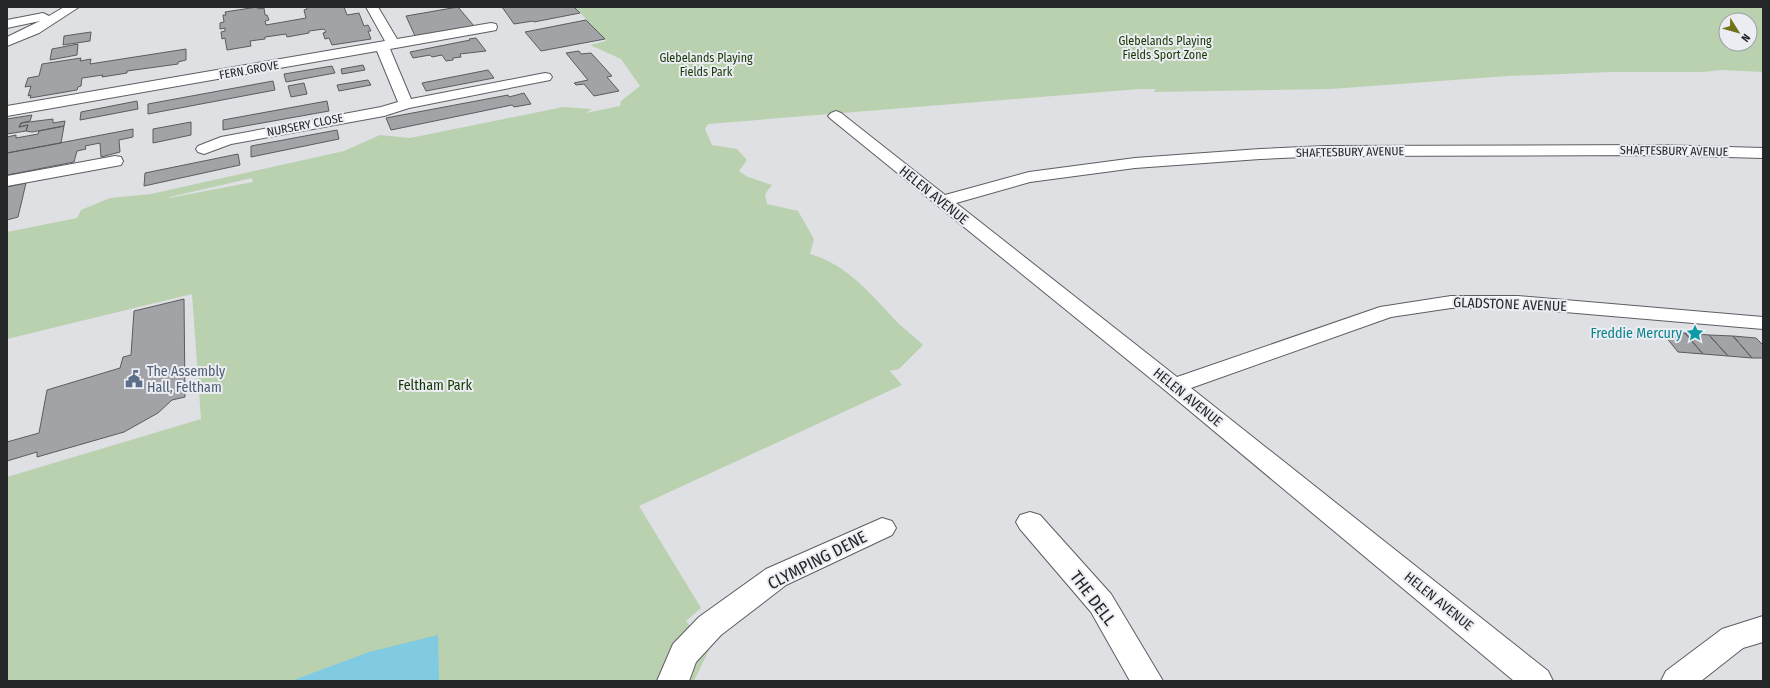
<svg xmlns="http://www.w3.org/2000/svg" width="1770" height="688" font-family="'Fira Sans Condensed',sans-serif">
<style>
.green{fill:#bad1b0;fill-rule:evenodd}
.water{fill:#80cae2}
.building{fill:#a1a3a7;stroke:#5b5c60}
.lines{fill:none;stroke-linecap:round;stroke-linejoin:round}
.minor-casing{stroke:#5d5e62;stroke-width:2}
.major-casing{stroke:#5d5e62;stroke-width:2}
.minor{fill:#fff;fill-rule:evenodd}
.major{fill:#fff;fill-rule:evenodd}
.labels{text-anchor:middle;stroke-width:4;stroke-linejoin:round;paint-order:stroke}
.far-park-label{font-size:12px;fill:#153701;stroke:#ebedf2}
.far-street-label{font-size:12px;fill:#252628;stroke:#ebedf2}
.street-label{font-size:14px;fill:#252628;stroke:#ebedf2}
.culture-label{font-size:14px;fill:#0d838f;stroke:#ebedf2;text-anchor:end}
.service-label{font-size:14px;fill:#4e5e75;stroke:#ebedf2;text-anchor:start}
.park-label{font-size:14px;fill:#153701;stroke:#ebedf2}
.near-street-label{font-size:17px;fill:#252628;stroke:#ebedf2}
</style>
<rect width="100%" height="100%" fill="#dee0e4"/>
<!-- green -->
<path class="green" d="M 575,7 L 1763,7 L 1763,72 L 1721,70 L 1704,72 L 1612,72 L 1508,76 L 1331,89 L 1154,92 L 1156,89 L 1139,89 L 708,124 L 705,129 L 712,145 L 737,149 L 747,160 L 739,171 L 748,177 L 772,185 L 765,194 L 767,204 L 798,211 L 814,239 L 810,254 C 849,265 873,297 900,325 C 908,332 916,338 923,345 L 899,369 L 890,371 L 902,385 L 639,506 L 701,608 L 686,621 L 709,650 L 694,681 L 7,681 L 7,477 L 201,419 L 192,294 L 7,339 L 7,232 L 77,218 L 81,210 L 110,198 L 151,194 L 344,151 L 380,135 L 410,138 L 563,107 L 592,109 L 586,113 L 620,106 L 621,101 L 640,86 L 621,59 L 590,45 L 606,41 ZM 1726,20 L 1750,20 L 1750,44 L 1726,44 ZM 252,178 L 253,182 L 169,198 L 170,197 Z"/>
<!-- water -->
<path class="water" d="M 438,635 L 439,681 L 291,681 L 369,652 Z"/>
<!-- building -->
<path class="building" d="M 257,7 L 258,9 L 264,8 L 265,15 L 267,15 L 269,20 L 265,21 L 266,25 L 306,18 L 304,10 L 307,9 L 307,7 L 344,7 L 347,15 L 359,13 L 364,26 L 368,25 L 371,31 L 368,31 L 371,39 L 332,45 L 329,38 L 325,39 L 323,33 L 326,32 L 324,29 L 309,31 L 309,33 L 287,37 L 286,34 L 265,37 L 265,39 L 250,41 L 251,46 L 227,50 L 225,38 L 222,39 L 221,32 L 225,31 L 225,28 L 220,29 L 220,23 L 224,22 L 223,15 L 226,15 L 225,12 Z
M 458,7 L 474,26 L 415,36 L 406,16 Z
M 502,7 L 574,7 L 580,13 L 534,22 L 533,21 L 514,24 Z
M 586,20 L 605,39 L 541,51 L 525,32 Z
M 91,32 L 90,41 L 63,45 L 64,36 Z
M 476,38 L 486,51 L 460,54 L 461,57 L 453,58 L 453,60 L 446,61 L 442,55 L 432,57 L 430,55 L 413,58 L 410,52 L 470,40 L 469,39 Z
M 78,44 L 77,55 L 50,60 L 52,49 Z
M 186,49 L 186,60 L 178,62 L 178,64 L 127,71 L 127,73 L 102,77 L 103,75 L 82,78 L 81,86 L 78,87 L 77,90 L 30,98 L 31,95 L 28,96 L 31,86 L 25,87 L 28,78 L 39,76 L 42,64 L 81,58 L 80,61 L 91,59 L 90,64 Z
M 579,51 L 581,54 L 591,53 L 612,76 L 607,77 L 619,91 L 594,96 L 584,84 L 576,85 L 574,83 L 588,80 L 566,53 Z
M 363,65 L 365,70 L 342,74 L 341,69 Z
M 332,66 L 335,73 L 286,82 L 284,74 Z
M 488,70 L 494,78 L 426,91 L 422,83 Z
M 368,80 L 371,85 L 339,91 L 337,85 Z
M 273,81 L 275,90 L 148,114 L 148,104 Z
M 304,83 L 307,94 L 291,97 L 288,86 Z
M 524,93 L 531,104 L 514,107 L 512,105 L 391,130 L 386,118 L 508,95 L 509,97 Z
M 137,101 L 138,109 L 80,120 L 81,112 Z
M 327,101 L 329,111 L 223,130 L 223,120 Z
M 32,115 L 30,121 L 21,123 L 19,127 L 28,125 L 26,131 L 7,134 L 7,119 Z
M 53,119 L 53,123 L 65,121 L 64,126 L 32,132 L 26,131 L 28,125 L 19,127 L 21,123 Z
M 191,122 L 191,135 L 153,143 L 153,129 Z
M 64,126 L 61,143 L 7,153 L 7,137 L 16,135 L 16,138 L 38,134 L 39,131 Z
M 133,129 L 133,137 L 119,140 L 120,152 L 101,157 L 100,143 L 85,146 L 86,149 L 77,151 L 74,162 L 7,175 L 7,153 Z
M 337,130 L 339,139 L 251,157 L 251,146 Z
M 238,154 L 240,165 L 144,186 L 145,173 Z
M 26,183 L 18,217 L 7,220 L 7,187 Z
M 184,299 L 185,397 L 172,400 L 158,413 L 124,432 L 37,457 L 37,452 L 7,461 L 7,442 L 39,433 L 47,390 L 120,368 L 123,357 L 131,355 L 134,311 Z
M 1661,331 L 1685,333 L 1703,354 L 1678,352 Z
M 1685,333 L 1709,335 L 1728,356 L 1703,354 Z
M 1709,335 L 1733,336 L 1752,358 L 1728,356 Z
M 1733,336 L 1756,338 L 1763,345 L 1763,358 L 1752,358 Z"/>
<g class="lines">
<!-- minor casing -->
<g class="minor-casing">
<path id="minor" d="M 366,7 L 378,7 L 397,39 L 491,23 L 496,24 L 497,27 L 496,30 L 491,31 L 390,49 L 411,99 L 545,73 L 550,74 L 552,77 L 550,80 L 545,81 L 409,108 L 384,116 L 231,144 L 204,154 L 198,152 L 196,149 L 198,146 L 221,137 L 381,107 L 398,102 L 377,51 L 7,116 L 7,106 L 385,41 Z
M 836,111 L 841,113 L 945,195 L 1029,172 L 1135,158 L 1260,149 L 1325,146 L 1656,145 L 1763,148 L 1763,158 L 1656,155 L 1325,156 L 1260,159 L 1135,168 L 1030,182 L 956,203 L 1177,377 L 1380,307 L 1451,296 L 1518,296 L 1763,317 L 1763,329 L 1518,308 L 1451,308 L 1391,317 L 1191,388 L 1548,671 L 1553,681 L 1514,681 L 1166,391 L 831,119 L 828,116 L 831,113 Z
M 115,156 L 121,157 L 123,161 L 121,165 L 7,186 L 7,176 Z
M 1030,512 L 1040,515 L 1111,594 L 1163,681 L 1130,681 L 1091,612 L 1020,529 L 1016,522 L 1020,515 Z
M 882,518 L 892,521 L 896,528 L 892,535 L 786,585 L 721,635 L 696,662 L 689,681 L 657,681 L 673,644 L 699,617 L 766,569 Z
M 1763,616 L 1763,642 L 1743,648 L 1701,681 L 1661,681 L 1666,671 L 1722,629 Z"/>
</g>
<!-- major casing -->
<g class="major-casing">
<path id="major" d="M 64,7 L 79,7 L 39,33 L 7,46 L 7,37 L 40,21 L 7,28 L 7,20 L 43,13 L 49,16 Z"/>
</g>
<!-- minor -->
<use href="#minor" class="minor"/>
<!-- major -->
<use href="#major" class="major"/>
</g>
<!-- icons -->
<defs>
<g id="sight-bare" transform="scale(1.38)"><path d="M0-6L1.8-2.2L6-1.7L2.9 1.2L3.7 5.4L0 3.3L-3.7 5.4L-2.9 1.2L-6-1.7L-1.8-2.2Z" fill="#0f9aa8" stroke="#ebedf2" stroke-width="2.5" paint-order="stroke"/></g>
<g id="civic-bare" transform="scale(1.38)"><path d="M-.6-6.5H3V-4.5H.6V-3L4-1V1h2V6H-6V1h2V-1L-.6-3ZM-1.2 2.5V6h2.4V2.5Z" fill="#5c6f8a" stroke="#ebedf2" stroke-width="2.5" paint-order="stroke"/></g>
</defs>
<g fill-rule="evenodd">
<use href="#sight-bare" x="1695" y="333"/>
<use href="#civic-bare" x="134" y="379"/>
</g>
<g class="labels">
<!-- far-park labels -->
<g class="far-park-label">
<text x="1165" y="45">Glebelands Playing<tspan x="1165" dy="14">Fields Sport Zone</tspan></text>
<text x="706" y="62">Glebelands Playing<tspan x="706" dy="14">Fields Park</tspan></text>
</g>
<!-- far-street labels -->
<g class="far-street-label">
<text transform="translate(249 70) rotate(-10)" y="4">FERN GROVE</text>
<text transform="translate(305 125) rotate(-11)" y="4">NURSERY CLOSE</text>
<text transform="translate(1674 151) rotate(1)" y="4">SHAFTESBURY AVENUE</text>
<text transform="translate(1350 152) rotate(-1)" y="4">SHAFTESBURY AVENUE</text>
</g>
<!-- street labels -->
<g class="street-label">
<text transform="translate(934 195) rotate(39)" y="5">HELEN AVENUE</text>
<text transform="translate(1510 304) rotate(2)" y="5">GLADSTONE AVENUE</text>
<text transform="translate(1188 397) rotate(39)" y="5">HELEN AVENUE</text>
<text transform="translate(1439 601) rotate(39)" y="5">HELEN AVENUE</text>
</g>
<!-- culture labels -->
<g class="culture-label">
<text x="1682" y="338">Freddie Mercury</text>
</g>
<!-- service labels -->
<g class="service-label">
<text x="147" y="376">The Assembly<tspan x="147" dy="16">Hall, Feltham</tspan></text>
</g>
<!-- park labels -->
<g class="park-label">
<text x="435" y="390">Feltham Park</text>
</g>
<!-- near-street labels -->
<g class="near-street-label">
<text transform="translate(817 560) rotate(-27)" y="6">CLYMPING DENE</text>
<text transform="translate(1093 598) rotate(53)" y="6">THE DELL</text>
</g>
</g>
<!-- border -->
<rect width="1770" height="688" fill="none" stroke="#252628" stroke-width="16"/>
<!-- north arrow -->
<g transform="translate(1738 32) rotate(127)"><circle r="19" fill="#ebedf2" stroke="#9c9da1"/>
<path d="M0-3L7 15L0 10L-7 15Z" fill="#707318"/>
<text y="-6" font-size="11" font-weight="bold" text-anchor="middle" fill="#252628">N</text>
</g>
</svg>
